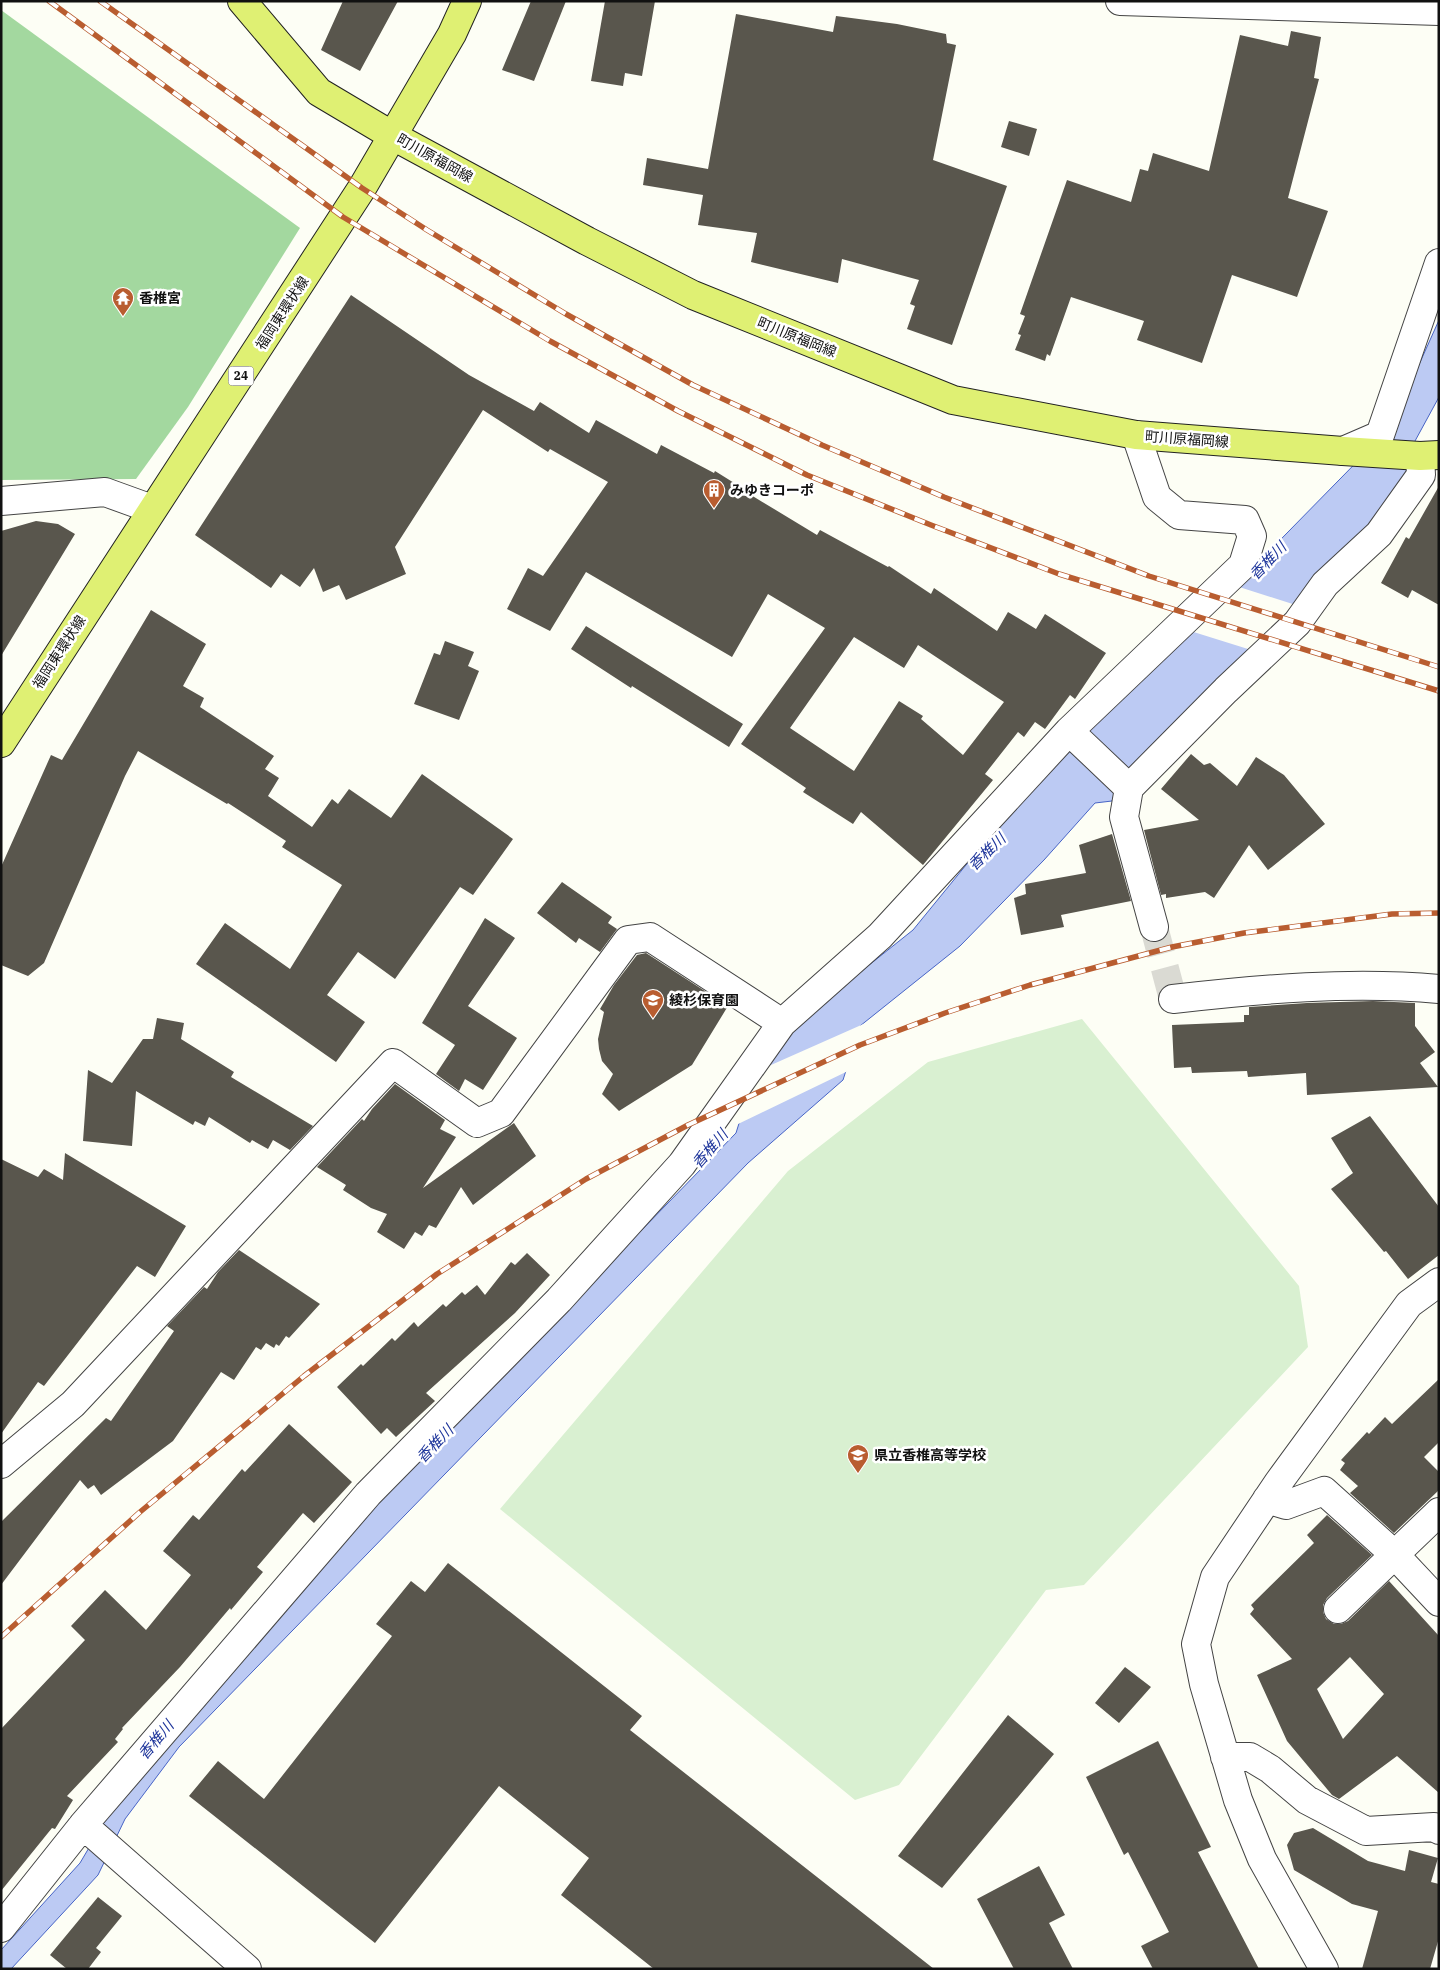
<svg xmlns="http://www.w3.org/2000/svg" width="1440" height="1970" font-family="'IBM Plex Serif','Noto Sans JP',serif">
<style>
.forest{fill:#a3d89f}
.pitch{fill:#d9f0d1}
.water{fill:#bccaf3;stroke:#4764c6}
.pier{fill:#fdfef5}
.building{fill:#59564d;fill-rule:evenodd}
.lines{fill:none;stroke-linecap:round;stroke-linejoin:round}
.minor-tunnel{stroke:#dadad3;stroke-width:28;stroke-dasharray:28 14;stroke-linecap:butt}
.minor-casing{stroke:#444;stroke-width:30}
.major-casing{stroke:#222;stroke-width:30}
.minor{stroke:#fff;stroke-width:28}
.major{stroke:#dff073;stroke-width:28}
.rail-casing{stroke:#b95d30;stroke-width:5.5}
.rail{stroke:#fff;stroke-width:4;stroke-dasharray:11;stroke-linecap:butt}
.labels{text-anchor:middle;stroke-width:5;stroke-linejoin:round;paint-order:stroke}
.shield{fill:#fff;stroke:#585858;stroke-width:1}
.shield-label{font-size:12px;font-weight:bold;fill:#111}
.street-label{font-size:14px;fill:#111;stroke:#fff}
.poi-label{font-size:14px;font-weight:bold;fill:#111;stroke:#fff;text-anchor:start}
.water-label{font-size:15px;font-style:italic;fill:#20379c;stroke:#fff}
</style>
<rect width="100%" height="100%" fill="#fdfef5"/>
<!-- forest -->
<path class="forest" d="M 1,10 L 300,228 L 188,407 L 136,479 L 1,480 Z"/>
<!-- pitch -->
<path class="pitch" d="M 1082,1019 L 1299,1286 L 1308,1347 L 1084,1585 L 1046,1590 L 899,1785 L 855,1800 L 500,1509 L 788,1171 L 928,1062 Z"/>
<!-- water -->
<path class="water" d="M 1439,320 L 1439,397 L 1415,441 L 1399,496 L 1288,628 L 1115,792 L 1112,801 L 1095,803 L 1044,860 L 960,946 L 860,1026 L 843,1080 L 748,1163 L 179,1747 L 125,1819 L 98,1875 L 11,1969 L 1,1969 L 1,1950 L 80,1863 L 113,1807 L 391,1488 L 736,1133 L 750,1088 L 795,1024 L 913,930 L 975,854 L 1040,780 L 1088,729 L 1236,585 L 1391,427 Z"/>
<!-- pier -->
<path class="pier" d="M 1233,585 L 1302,607 L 1264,654 L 1184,629 Z
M 868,1022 L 862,1027 L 848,1071 L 736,1125 L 747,1087 L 753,1073 Z"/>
<!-- building -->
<path class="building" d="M 343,1 L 398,1 L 360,71 L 321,50 Z
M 531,1 L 566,1 L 534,81 L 502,70 Z
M 605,1 L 655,1 L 642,76 L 625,73 L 623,86 L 591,81 Z
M 736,14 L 833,32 L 836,16 L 897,24 L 946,34 L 947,43 L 956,45 L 933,160 L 1007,186 L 952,345 L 907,329 L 915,306 L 910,304 L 919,280 L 842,259 L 838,283 L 751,262 L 757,233 L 698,225 L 703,195 L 643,185 L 647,158 L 708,169 Z
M 1291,31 L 1321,37 L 1314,78 L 1319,79 L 1288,198 L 1328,211 L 1297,297 L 1232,275 L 1202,363 L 1137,340 L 1144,321 L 1071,297 L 1050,356 L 1047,354 L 1045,361 L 1015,350 L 1021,335 L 1018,334 L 1025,316 L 1020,314 L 1067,180 L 1131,202 L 1140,169 L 1148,171 L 1153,153 L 1209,171 L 1240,35 L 1288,46 Z
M 1009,121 L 1037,129 L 1029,156 L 1001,147 Z
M 351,295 L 469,375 L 534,411 L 540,402 L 589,433 L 596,420 L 657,454 L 661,445 L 714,473 L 715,471 L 747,491 L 746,492 L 817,535 L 820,530 L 888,567 L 889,566 L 931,594 L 934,588 L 997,631 L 1008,612 L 1036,629 L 1045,614 L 1106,653 L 1075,699 L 1070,695 L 1045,729 L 1035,722 L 1024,737 L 1018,732 L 985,774 L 993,780 L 923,865 L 861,812 L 853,824 L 803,792 L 806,788 L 741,744 L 825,628 L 768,594 L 732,657 L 586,572 L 550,631 L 507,609 L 528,568 L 543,576 L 608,482 L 550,449 L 548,452 L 483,410 L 395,547 L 406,574 L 346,600 L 339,585 L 323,592 L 314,568 L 300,587 L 281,574 L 271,588 L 195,535 ZM 854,637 L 904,668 L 918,645 L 1004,702 L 963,755 L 921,719 L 923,716 L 899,701 L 854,771 L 790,728 Z
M 1439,486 L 1439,605 L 1412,590 L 1408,598 L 1381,583 L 1406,537 L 1409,539 Z
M 36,521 L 58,524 L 75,534 L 1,656 L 1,531 Z
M 151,610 L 206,644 L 183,686 L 204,698 L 200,707 L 274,756 L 265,769 L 279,778 L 268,796 L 312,827 L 332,799 L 338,804 L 349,789 L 391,818 L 422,774 L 513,839 L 473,895 L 460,887 L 395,979 L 358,952 L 327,995 L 365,1022 L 336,1062 L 196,964 L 225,923 L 290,969 L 342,885 L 282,847 L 286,841 L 228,803 L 227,804 L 138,751 L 125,776 L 44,963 L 28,976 L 1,965 L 1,867 L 51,755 L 62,760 Z
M 586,626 L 743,724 L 729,747 L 632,686 L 631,688 L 571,649 Z
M 445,641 L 474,652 L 468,666 L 479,671 L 459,720 L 414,704 L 434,653 L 440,655 Z
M 1191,754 L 1204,765 L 1210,763 L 1237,786 L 1256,757 L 1284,775 L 1325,824 L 1268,870 L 1249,845 L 1214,898 L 1205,892 L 1166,898 L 1166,894 L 1161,895 L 1144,830 L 1199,820 L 1161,789 Z
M 1112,834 L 1131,901 L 1061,915 L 1064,927 L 1021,935 L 1014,898 L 1026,894 L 1025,884 L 1086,873 L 1079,845 Z
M 562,882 L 612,917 L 608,923 L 617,929 L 600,952 L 579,938 L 576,943 L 537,913 Z
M 485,918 L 515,938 L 468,1006 L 517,1038 L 483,1090 L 465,1079 L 459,1091 L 436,1074 L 455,1045 L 422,1023 Z
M 646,953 L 728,1006 L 692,1065 L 619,1111 L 602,1094 L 613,1074 L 602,1061 L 599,1049 L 598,1039 L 604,1012 L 600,1009 L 614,985 L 637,955 Z
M 1373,1001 L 1415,1003 L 1415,1026 L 1435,1052 L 1420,1063 L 1438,1087 L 1307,1095 L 1306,1073 L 1248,1077 L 1247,1071 L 1192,1073 L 1191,1067 L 1174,1068 L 1172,1025 L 1244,1022 L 1244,1015 L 1249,1015 L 1249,1007 L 1307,1003 Z
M 157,1018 L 184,1023 L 181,1039 L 234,1072 L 231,1077 L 313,1126 L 290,1150 L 273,1140 L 268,1149 L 252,1140 L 250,1143 L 209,1117 L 205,1126 L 195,1121 L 193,1125 L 136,1091 L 132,1146 L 83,1141 L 88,1070 L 112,1083 L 143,1039 L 153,1039 Z
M 395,1084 L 445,1120 L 440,1129 L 456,1137 L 423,1188 L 514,1123 L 536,1156 L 473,1205 L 461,1187 L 436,1228 L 429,1225 L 422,1236 L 415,1232 L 404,1249 L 377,1232 L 387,1214 L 371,1208 L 343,1190 L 346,1185 L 317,1167 L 362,1119 L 364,1121 L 372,1109 Z
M 1370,1116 L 1439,1207 L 1439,1255 L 1408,1279 L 1386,1251 L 1384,1252 L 1331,1189 L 1353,1173 L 1331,1138 Z
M 65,1153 L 186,1226 L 155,1277 L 137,1266 L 44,1386 L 38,1382 L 1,1434 L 1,1159 L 38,1177 L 44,1169 L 63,1180 Z
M 239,1250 L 320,1304 L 289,1338 L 286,1336 L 279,1346 L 276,1344 L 274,1348 L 266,1343 L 261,1350 L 256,1347 L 234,1380 L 221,1372 L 173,1441 L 101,1495 L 94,1485 L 88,1489 L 80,1480 L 1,1585 L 1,1522 L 106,1418 L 111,1421 L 174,1331 L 167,1326 L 204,1287 L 207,1289 L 218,1272 Z
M 527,1253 L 550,1275 L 515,1313 L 426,1393 L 435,1401 L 396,1437 L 387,1428 L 381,1434 L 337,1387 L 361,1364 L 363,1366 L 392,1338 L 395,1341 L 414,1322 L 418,1327 L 443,1304 L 446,1307 L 462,1292 L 465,1295 L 477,1285 L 485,1295 L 511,1262 L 515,1265 Z
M 1439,1379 L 1439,1442 L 1424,1457 L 1439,1472 L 1439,1490 L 1394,1533 L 1350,1493 L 1358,1486 L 1340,1470 L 1345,1463 L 1341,1460 L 1367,1432 L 1369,1434 L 1385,1417 L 1392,1424 Z
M 289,1424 L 352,1482 L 314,1523 L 303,1513 L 257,1567 L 263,1572 L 231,1610 L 230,1608 L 180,1667 L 122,1728 L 123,1729 L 115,1739 L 118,1742 L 67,1796 L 73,1800 L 55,1829 L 52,1828 L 1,1891 L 1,1729 L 85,1640 L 71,1626 L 105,1590 L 146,1630 L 191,1575 L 163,1551 L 193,1515 L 199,1520 L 242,1469 L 245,1472 Z
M 1327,1515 L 1372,1555 L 1327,1598 L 1323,1605 L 1323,1612 L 1326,1619 L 1334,1624 L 1341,1624 L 1348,1621 L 1389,1581 L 1439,1636 L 1439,1793 L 1397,1756 L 1339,1799 L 1332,1795 L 1287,1741 L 1257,1675 L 1292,1659 L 1250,1614 L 1254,1609 L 1251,1605 L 1314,1543 L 1307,1535 ZM 1350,1657 L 1384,1694 L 1343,1739 L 1317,1689 Z
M 448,1563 L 642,1716 L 630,1730 L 934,1969 L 654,1969 L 561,1895 L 589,1858 L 499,1786 L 375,1943 L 189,1796 L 218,1761 L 264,1799 L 392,1636 L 376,1624 L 411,1581 L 425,1592 Z
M 1125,1667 L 1151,1687 L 1119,1723 L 1095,1703 Z
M 1008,1715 L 1054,1754 L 942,1888 L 898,1856 Z
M 1158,1741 L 1211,1847 L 1198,1852 L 1259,1969 L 1153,1969 L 1141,1946 L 1169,1932 L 1128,1852 L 1124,1855 L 1086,1777 Z
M 1313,1828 L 1368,1861 L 1405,1871 L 1409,1850 L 1438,1858 L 1431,1882 L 1439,1884 L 1439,1938 L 1430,1969 L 1362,1969 L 1378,1911 L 1352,1904 L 1294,1870 L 1287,1845 L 1294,1833 Z
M 1039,1866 L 1065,1915 L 1049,1923 L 1073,1969 L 1014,1969 L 977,1899 Z
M 98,1897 L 122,1916 L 96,1948 L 101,1952 L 88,1969 L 67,1969 L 50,1955 Z"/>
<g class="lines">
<!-- minor-tunnel -->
<path class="minor-tunnel" d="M 1154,927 L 1173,999"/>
<!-- minor casing -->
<g class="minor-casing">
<path id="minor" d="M 1120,1 L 1439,11
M 1343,451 L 1380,435 L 1439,263
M 1,501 L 105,492 L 152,509
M 1069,731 L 1129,788
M 1154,927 L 1124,817 L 1129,788 L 1226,690 L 1297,623 L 1325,584 L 1379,534 L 1421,475 L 1420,456
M 1173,999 C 1261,989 1351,981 1439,989
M 1,1464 L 73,1404 L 393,1063 L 477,1123 L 501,1113 L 628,940 L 650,937 L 782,1023
M 1267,1499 L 1286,1505 L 1324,1491 L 1394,1554 L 1439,1602
M 1338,1609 L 1439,1512
M 1225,1757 L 1250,1757 L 1270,1769 L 1307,1800 L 1366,1831 L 1434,1827 L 1439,1830
M 83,1825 L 247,1969
M 1,1928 L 83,1825 L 368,1494 L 559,1300 L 682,1164 L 782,1023 L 880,936 L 1069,731 L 1243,565 L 1252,536 L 1245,520 L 1179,515 L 1157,497 L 1136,435
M 1324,1969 L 1262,1859 L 1238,1800 L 1204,1684 L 1196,1644 L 1215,1577 L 1278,1483 L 1409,1304 L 1439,1282"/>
</g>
<!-- major casing -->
<g class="major-casing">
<path id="major" d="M 242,1 L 319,92 L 393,136 L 587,241 L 693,295 L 953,400 L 1136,435 L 1343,451 L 1420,456 L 1439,455
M 1,743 L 362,188 L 452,34 L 467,1"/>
</g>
<!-- minor -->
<use href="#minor" class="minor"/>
<!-- major -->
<use href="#major" class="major"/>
<!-- rail casing -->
<g class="rail-casing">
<path id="rail" d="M 49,1 L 343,217 L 550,341 L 678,411 L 807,475 L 931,525 L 1059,574 L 1439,691
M 100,1 L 362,188 L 427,230 L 566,314 L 693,385 L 822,445 L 944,497 L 1149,576 L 1439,667
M 1,1637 L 140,1512 L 304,1376 L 437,1274 L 586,1179 L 688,1125 L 860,1045 L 945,1013 L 1030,985 L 1172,947 L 1244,933 L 1392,914 L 1439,913"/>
</g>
<!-- rail -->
<use href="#rail" class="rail"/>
</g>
<!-- icons -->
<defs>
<g id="temple-pin" transform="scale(1.125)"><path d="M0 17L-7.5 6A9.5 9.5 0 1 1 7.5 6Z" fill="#b95d30" stroke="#fff"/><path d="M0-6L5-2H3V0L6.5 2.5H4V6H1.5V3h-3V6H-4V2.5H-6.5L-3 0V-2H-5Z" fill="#fff"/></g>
<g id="building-pin" transform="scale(1.125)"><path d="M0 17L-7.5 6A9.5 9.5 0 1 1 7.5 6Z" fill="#b95d30" stroke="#fff"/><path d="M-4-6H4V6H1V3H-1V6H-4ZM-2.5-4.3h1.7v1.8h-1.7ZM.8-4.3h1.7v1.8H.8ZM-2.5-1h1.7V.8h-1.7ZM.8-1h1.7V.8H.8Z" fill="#fff"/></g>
<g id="school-pin" transform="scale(1.125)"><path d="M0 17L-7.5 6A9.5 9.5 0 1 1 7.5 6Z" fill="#b95d30" stroke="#fff"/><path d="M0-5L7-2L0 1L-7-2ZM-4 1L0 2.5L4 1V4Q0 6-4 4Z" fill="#fff"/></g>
</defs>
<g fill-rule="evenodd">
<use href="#temple-pin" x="123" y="298"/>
<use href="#building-pin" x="714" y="490"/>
<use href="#school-pin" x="653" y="1000"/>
<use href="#school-pin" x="858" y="1455"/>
</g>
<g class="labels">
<!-- shield labels -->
<rect class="shield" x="228.5" y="366.5" width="25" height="19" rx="4"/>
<g class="shield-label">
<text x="241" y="380">24</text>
</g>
<!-- street labels -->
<g class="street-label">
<text transform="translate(435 158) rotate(29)" y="5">町川原福岡線</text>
<text transform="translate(282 313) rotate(-57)" y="5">福岡東環状線</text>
<text transform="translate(797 337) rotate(22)" y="5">町川原福岡線</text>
<text transform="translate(1187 439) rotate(4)" y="5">町川原福岡線</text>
<text transform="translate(59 652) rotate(-57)" y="5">福岡東環状線</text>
</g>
<!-- poi labels -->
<g class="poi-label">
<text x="139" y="303">香椎宮</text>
<text x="730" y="495">みゆきコーポ</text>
<text x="669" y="1005">綾杉保育園</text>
<text x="874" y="1460">県立香椎高等学校</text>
</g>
<!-- water labels -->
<g class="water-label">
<text transform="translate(1268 561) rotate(-46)" y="5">香椎川</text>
<text transform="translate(987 852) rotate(-44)" y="5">香椎川</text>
<text transform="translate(710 1149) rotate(-49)" y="5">香椎川</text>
<text transform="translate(435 1444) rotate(-46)" y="5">香椎川</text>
<text transform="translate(156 1740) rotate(-50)" y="5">香椎川</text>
</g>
</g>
<!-- border -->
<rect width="1440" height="1970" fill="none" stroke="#111111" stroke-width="5"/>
</svg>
